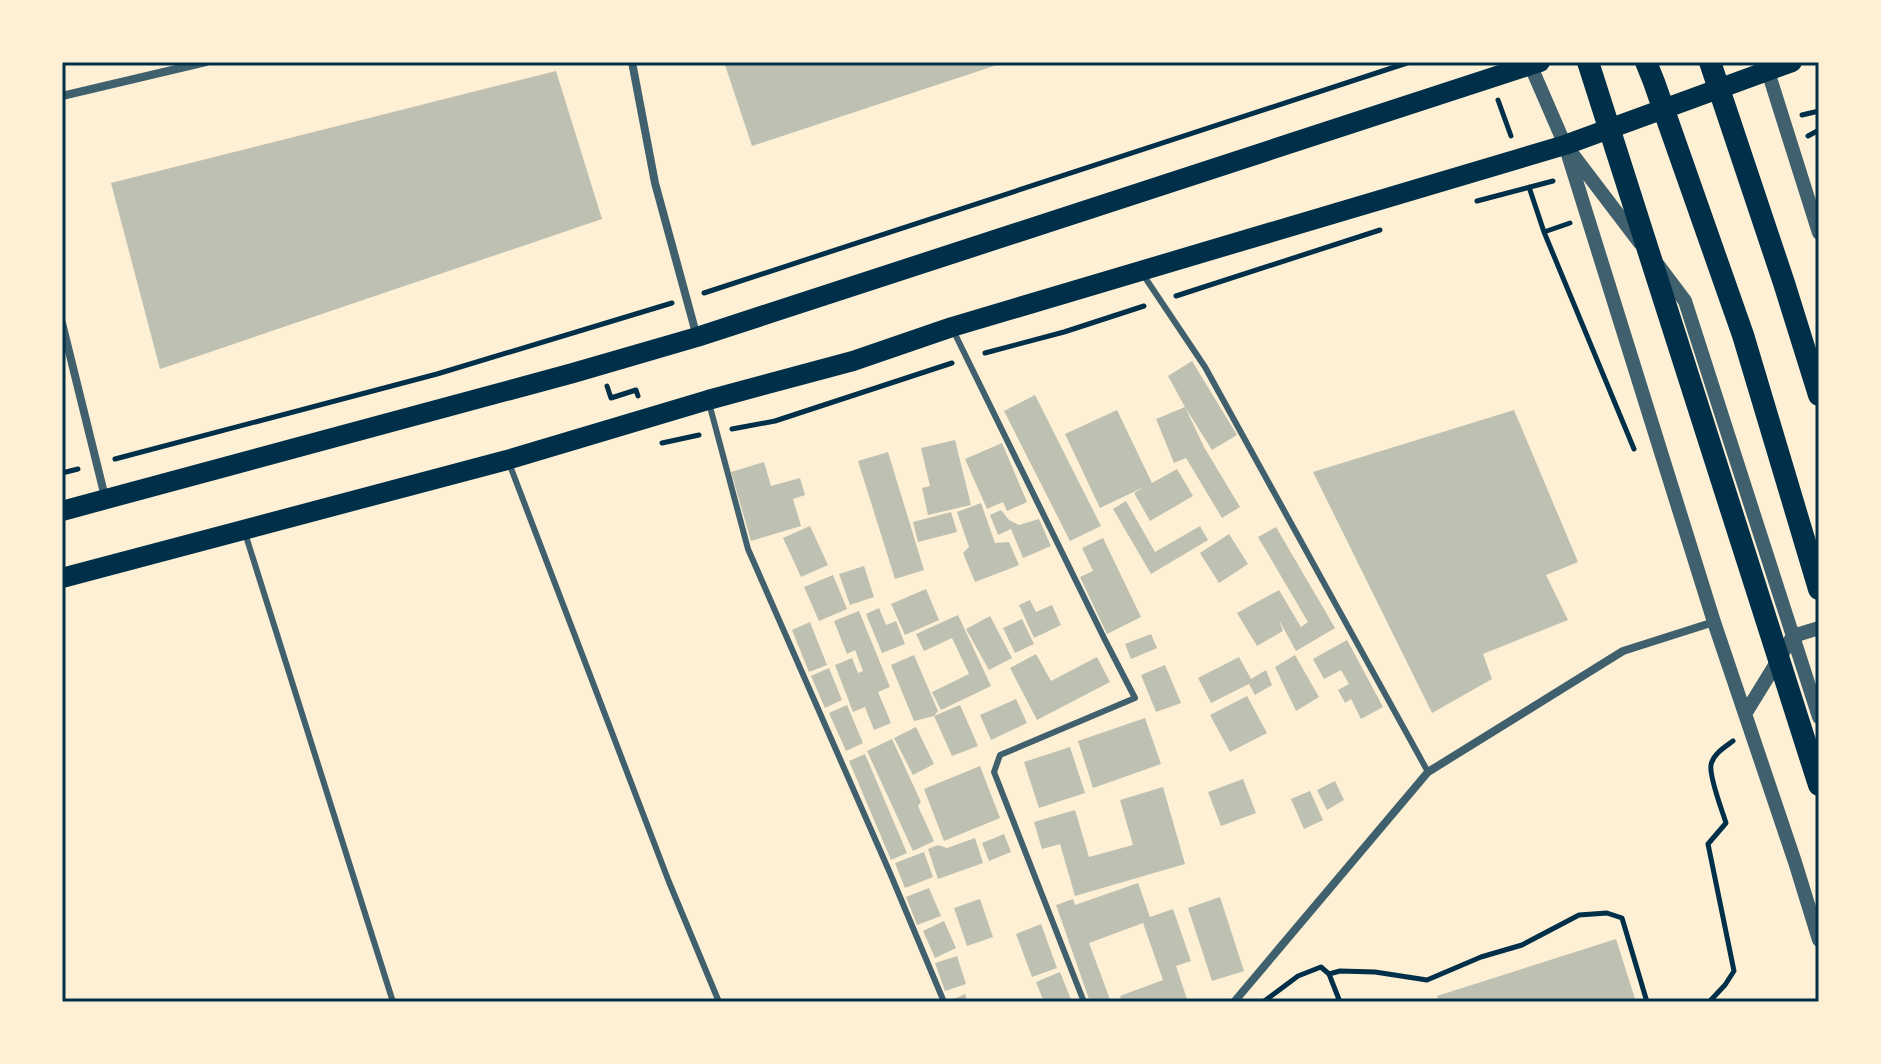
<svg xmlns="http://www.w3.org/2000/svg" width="1881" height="1064" font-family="Overpass,sans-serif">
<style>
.building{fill:#bec0b2}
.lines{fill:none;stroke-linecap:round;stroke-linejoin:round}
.path{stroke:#003049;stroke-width:5}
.service{stroke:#3f606c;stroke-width:6}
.minor{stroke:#3f606c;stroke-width:8}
.tertiary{stroke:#3f606c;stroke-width:14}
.primary{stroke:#003049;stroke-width:20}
.trunk{stroke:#003049;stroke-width:22}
.neatline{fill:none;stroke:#003049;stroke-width:3}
</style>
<rect width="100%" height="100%" fill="#fdf0d5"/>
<!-- building -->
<path class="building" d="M 724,62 L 1003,62 L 1003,63 L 752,146 Z
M 556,71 L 602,219 L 160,369 L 111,183 Z
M 1192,361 L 1237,435 L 1212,450 L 1185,407 L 1204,447 L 1240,507 L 1222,518 L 1186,458 L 1174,463 L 1156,419 L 1185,407 L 1168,376 Z
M 1035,395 L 1101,526 L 1070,541 L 1004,411 Z
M 1117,410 L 1152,483 L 1177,469 L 1193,496 L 1150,521 L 1134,493 L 1144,487 L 1100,508 L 1065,434 Z
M 1514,410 L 1578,562 L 1546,575 L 1568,620 L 1483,654 L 1492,679 L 1432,713 L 1313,472 Z
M 955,440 L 971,505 L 928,515 L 922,488 L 930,486 L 921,448 Z
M 1002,443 L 1027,502 L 1007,511 L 1003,502 L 987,509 L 965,459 Z
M 888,452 L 924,570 L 895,579 L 858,461 Z
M 764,462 L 771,486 L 800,478 L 805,495 L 793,499 L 801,526 L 751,541 L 731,472 Z
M 1126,501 L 1155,552 L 1200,526 L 1208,540 L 1151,574 L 1113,509 Z
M 981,503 L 995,543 L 1009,542 L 1019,565 L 975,582 L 963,553 L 969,547 L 957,512 Z
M 1001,510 L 1009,520 L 1019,525 L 1039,519 L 1051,546 L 1023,558 L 1011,529 L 998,535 L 990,515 Z
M 951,512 L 957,532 L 918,542 L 913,522 Z
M 810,526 L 828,565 L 801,577 L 783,538 Z
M 1276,527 L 1335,628 L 1296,651 L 1279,620 L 1283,631 L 1257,646 L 1237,613 L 1279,590 L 1301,627 L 1308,622 L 1258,537 Z
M 1229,534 L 1248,564 L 1219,583 L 1200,553 Z
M 1103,538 L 1141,617 L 1107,634 L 1080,577 L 1093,571 L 1082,548 Z
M 864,566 L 874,597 L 850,605 L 839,574 Z
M 833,575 L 847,609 L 819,621 L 804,587 Z
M 926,589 L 939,620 L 905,635 L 891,604 Z
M 1030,600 L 1036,612 L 1052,605 L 1061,625 L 1034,638 L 1019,605 Z
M 879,608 L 886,625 L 896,621 L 905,644 L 882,653 L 866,614 Z
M 859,611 L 890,687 L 878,692 L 891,723 L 874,730 L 865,707 L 853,712 L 835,665 L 852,658 L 858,673 L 863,671 L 855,650 L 847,654 L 834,621 Z
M 958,615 L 991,686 L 941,710 L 932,692 L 969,674 L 952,638 L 924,651 L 916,634 Z
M 990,616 L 1012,658 L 989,670 L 966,629 Z
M 1022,619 L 1034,644 L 1015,653 L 1003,628 Z
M 810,622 L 827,665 L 809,672 L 792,630 Z
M 1151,634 L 1157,648 L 1131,659 L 1125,644 Z
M 1347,640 L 1383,707 L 1361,719 L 1351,699 L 1345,703 L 1338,690 L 1349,684 L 1341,670 L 1324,679 L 1313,659 Z
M 1036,654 L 1051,681 L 1097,657 L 1110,682 L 1037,720 L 1010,668 Z
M 914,655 L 938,711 L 934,716 L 914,721 L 891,665 Z
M 1295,655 L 1319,697 L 1296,711 L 1275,667 Z
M 1239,657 L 1251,679 L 1266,670 L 1272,685 L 1255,695 L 1249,684 L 1211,703 L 1198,678 Z
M 1165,665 L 1181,703 L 1156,712 L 1141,675 Z
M 829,668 L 842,700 L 825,708 L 811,676 Z
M 1247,696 L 1267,733 L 1230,752 L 1210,715 Z
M 1016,699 L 1027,723 L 991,740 L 980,715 Z
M 847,705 L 863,743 L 846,751 L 829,713 Z
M 960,705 L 978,746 L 952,756 L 934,716 Z
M 1145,718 L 1161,764 L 1093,788 L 1078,741 Z
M 916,727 L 934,764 L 913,775 L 894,738 Z
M 892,739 L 921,802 L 918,806 L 934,841 L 913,851 L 867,751 Z
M 1070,747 L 1085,793 L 1039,808 L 1024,762 Z
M 865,754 L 907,853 L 891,860 L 849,761 Z
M 980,766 L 1000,818 L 944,841 L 924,789 Z
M 1243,779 L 1256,813 L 1221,826 L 1208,792 Z
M 1335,781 L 1344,800 L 1327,810 L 1317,790 Z
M 1163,787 L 1185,864 L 1075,896 L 1060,844 L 1042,849 L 1034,822 L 1075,810 L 1089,857 L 1133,845 L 1120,800 Z
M 1310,791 L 1323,820 L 1304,829 L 1291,799 Z
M 1004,834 L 1011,852 L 989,861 L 982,843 Z
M 975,838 L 983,863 L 938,879 L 928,849 L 938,845 L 947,848 Z
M 924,852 L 933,877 L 905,888 L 895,863 Z
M 1138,883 L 1150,917 L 1173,909 L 1191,961 L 1176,966 L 1188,1002 L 1122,1002 L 1120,996 L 1163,980 L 1143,923 L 1089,943 L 1111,1002 L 1090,1002 L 1056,905 L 1073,899 L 1075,905 Z
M 929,888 L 941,916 L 917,925 L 906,897 Z
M 1220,897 L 1244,971 L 1212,981 L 1188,908 Z
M 980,899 L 993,937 L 967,946 L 954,908 Z
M 944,921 L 956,948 L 935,958 L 923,931 Z
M 1041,924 L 1057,968 L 1032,977 L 1016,934 Z
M 1616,939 L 1636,1002 L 1439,1002 L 1437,996 Z
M 957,956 L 966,984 L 945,991 L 935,963 Z
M 1060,972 L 1072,1002 L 1044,1002 L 1036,982 Z
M 965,994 L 968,1002 L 947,1002 Z"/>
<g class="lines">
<!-- path -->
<path class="path" d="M 1498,100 L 1511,136
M 1802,115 L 1819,111
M 1808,136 L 1819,130
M 1529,187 L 1544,232 L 1634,449
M 1477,201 L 1553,181
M 1544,232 L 1570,223
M 704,293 L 1410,62
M 1176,296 L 1380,230
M 985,353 L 1064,332 L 1144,306
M 607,386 L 611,398 L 636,390 L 638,396
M 732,429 L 775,421 L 952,363
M 662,443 L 699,435
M 115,459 L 437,374 L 672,303
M 62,473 L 78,469
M 1329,974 L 1340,971 L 1375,972 L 1427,980 L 1481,957 L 1522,945 L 1579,915 L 1607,913 L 1622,918 L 1647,1002
M 1263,1002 L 1298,976 L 1321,967 L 1329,974 L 1340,1002
M 1709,1002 L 1725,985 L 1734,971 L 1708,844 L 1726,823 C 1722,810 1709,777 1711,765 C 1713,754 1725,747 1733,741"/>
<!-- service -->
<path class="service" d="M 1144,276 L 1205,367 L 1428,772
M 953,330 L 1104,638 L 1135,698 L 1000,755 L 994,772 L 1084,1002
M 709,403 L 748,549 L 890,873 L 944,1002
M 509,463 L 669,882 L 719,1002
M 245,533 L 393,1002"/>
<!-- minor -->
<path class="minor" d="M 632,62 L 655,183 L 697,337
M 62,96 L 206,62
M 62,323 L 105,497
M 1234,1002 L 1428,772 L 1623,651 L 1714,622"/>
<!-- tertiary -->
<path class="tertiary" d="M 1529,62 L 1565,145 L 1714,622 L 1795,862 L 1819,940
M 1765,62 L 1819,233
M 1570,151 L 1640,243
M 1658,265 L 1685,301 L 1819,717
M 1745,714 L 1793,636 L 1819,628"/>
<!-- primary -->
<path class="primary" d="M 62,511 L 573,373 L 697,337 L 1540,62
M 62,578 L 507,460 L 708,400 L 853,361 L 952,327 L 1565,145 L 1792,62"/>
<!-- trunk -->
<path class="trunk" d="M 1588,62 L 1819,785
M 1646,62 L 1654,82 L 1743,335 L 1819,589
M 1710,62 L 1784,283 L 1819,395"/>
</g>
<!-- border -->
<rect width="1881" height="1064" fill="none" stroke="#fdf0d5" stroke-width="128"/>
<rect x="64" y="64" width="1753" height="936" class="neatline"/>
</svg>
